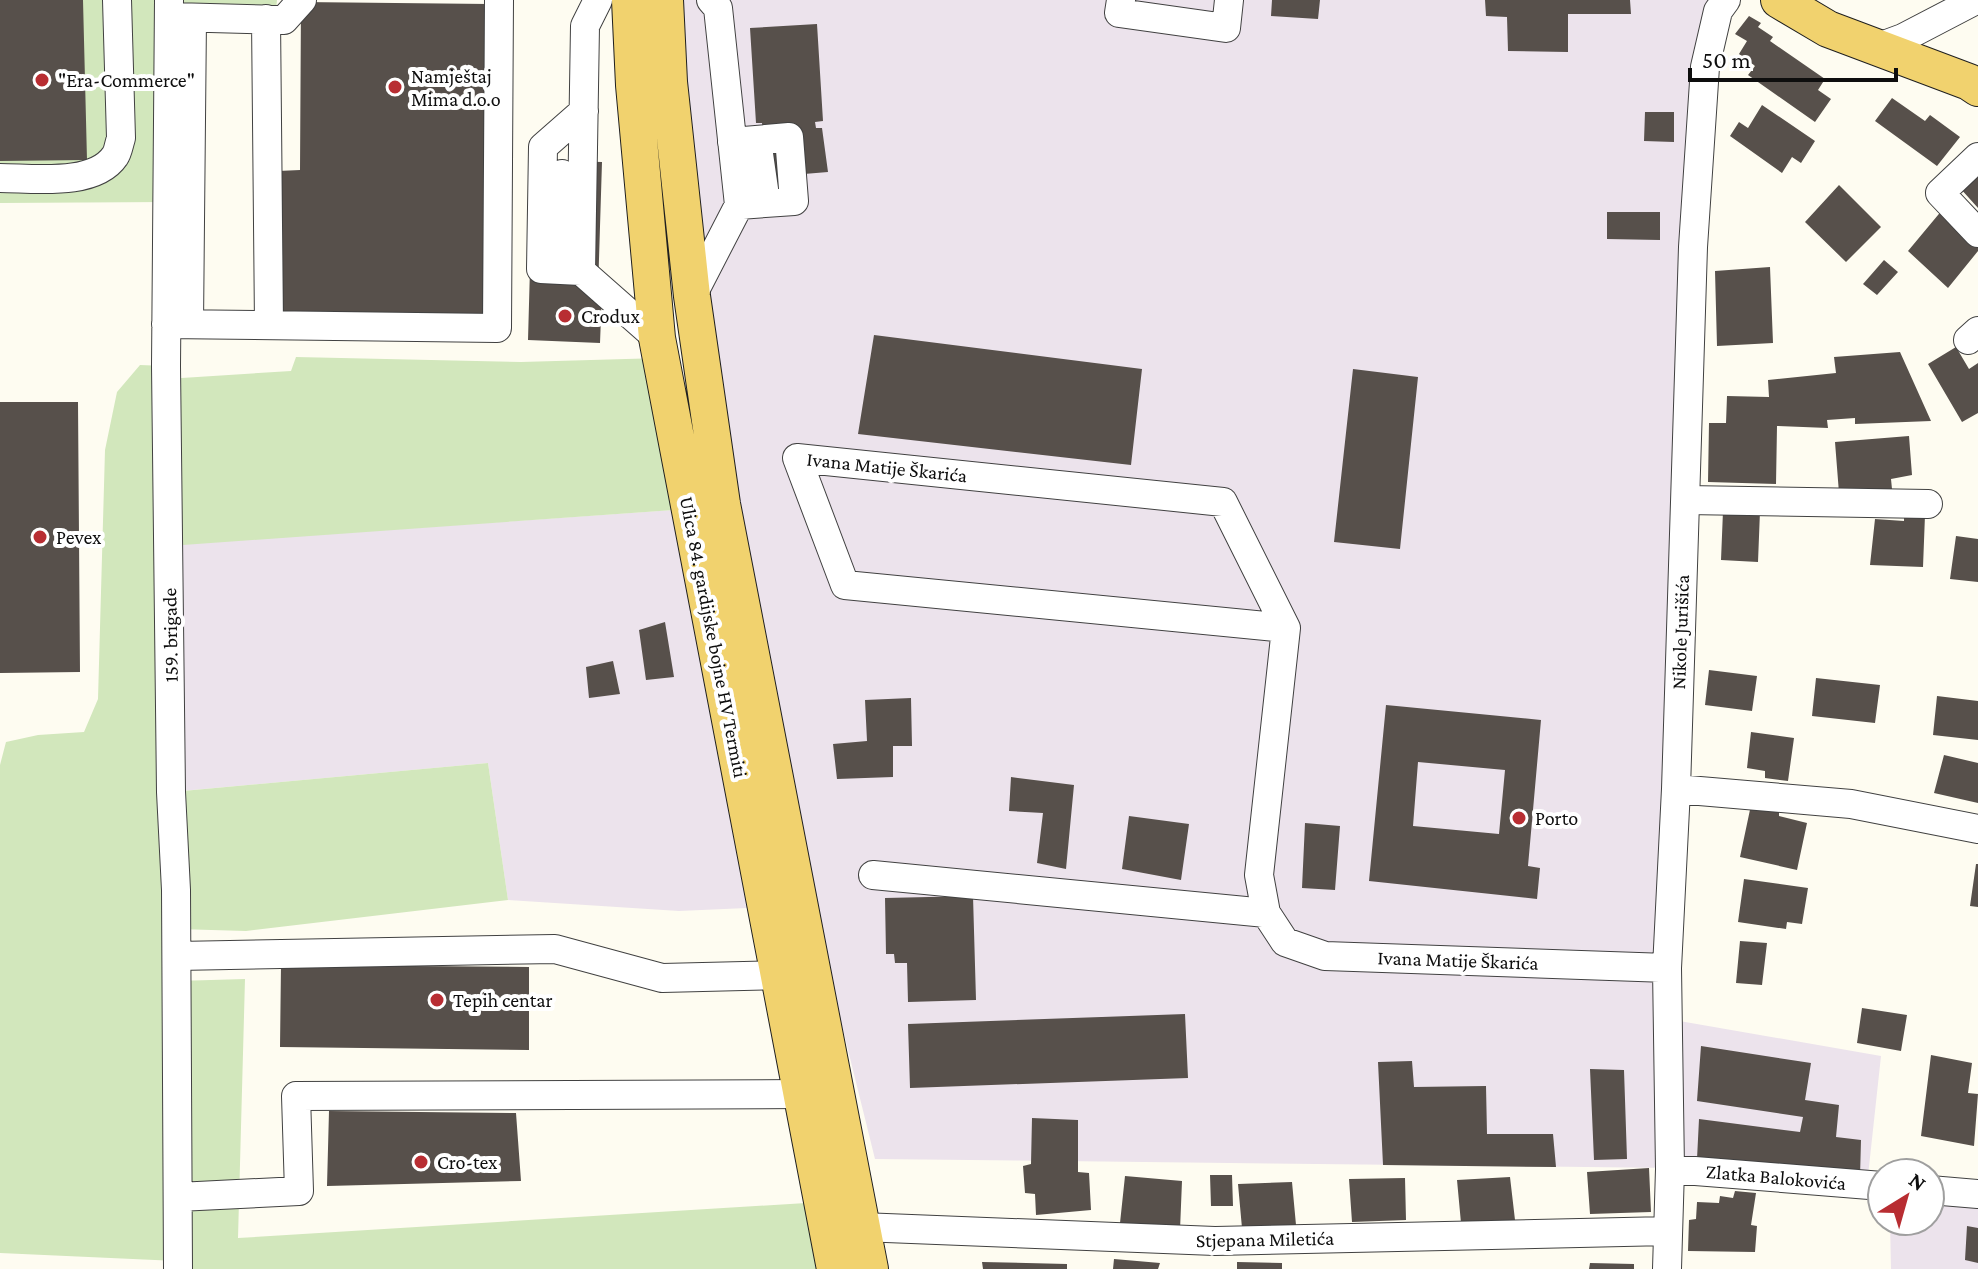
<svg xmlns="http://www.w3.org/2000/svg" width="1978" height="1269" font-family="'Crimson Pro',serif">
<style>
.industrial{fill:#ece3ec}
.green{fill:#d2e7bc}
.building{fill:#57504b;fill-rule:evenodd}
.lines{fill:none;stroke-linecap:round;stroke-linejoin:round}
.minor-casing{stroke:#414141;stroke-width:30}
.major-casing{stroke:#1f1f1f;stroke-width:38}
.minor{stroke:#fff;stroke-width:28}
.major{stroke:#f1d26e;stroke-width:36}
.poi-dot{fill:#b82d32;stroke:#fff;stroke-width:3}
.labels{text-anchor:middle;stroke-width:8;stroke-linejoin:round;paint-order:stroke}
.poi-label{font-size:20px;fill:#0e0e0e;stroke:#fff;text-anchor:start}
.street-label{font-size:20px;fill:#0e0e0e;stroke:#fff}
</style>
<rect width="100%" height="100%" fill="#fefcf1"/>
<!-- industrial -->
<path class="industrial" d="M 665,0 L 1726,0 L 1718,11 L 1668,1019 L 1881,1056 L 1867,1185 L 1670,1168 L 875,1159 L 759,690 Z
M 688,509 L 767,907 L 679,911 L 508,900 L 488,763 L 171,792 L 169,545 Z
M 1930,1190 L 1978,1194 L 1978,1269 L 1891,1269 L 1890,1221 L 1930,1221 Z"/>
<!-- green -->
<path class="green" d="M 0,0 L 277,0 L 276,10 L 169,7 L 167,202 L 0,203 Z
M 296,357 L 521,362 L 661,358 L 688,509 L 169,546 L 172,792 L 488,763 L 508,900 L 246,931 L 177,929 L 177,981 L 245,979 L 238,1238 L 822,1202 L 835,1269 L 178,1269 L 177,1261 L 0,1253 L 0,765 L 6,742 L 38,735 L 84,732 L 98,699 L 105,450 L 117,392 L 140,365 L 166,366 L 166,379 L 291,371 Z"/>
<!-- building -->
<path class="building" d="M 0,0 L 83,0 L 87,160 L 0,161 Z
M 1272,0 L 1320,0 L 1318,19 L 1271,16 Z
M 1485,0 L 1630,0 L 1631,14 L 1568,14 L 1568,52 L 1508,51 L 1507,17 L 1486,16 Z
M 301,2 L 489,4 L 492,316 L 282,314 L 278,171 L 300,170 Z
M 1749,16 L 1761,23 L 1758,27 L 1773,37 L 1770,41 L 1825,79 L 1818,90 L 1831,99 L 1815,122 L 1748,75 L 1755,66 L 1739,54 L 1747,41 L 1735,34 Z
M 817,24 L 823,121 L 815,122 L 816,128 L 822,128 L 828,172 L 743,179 L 763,132 L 762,123 L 756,123 L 750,28 Z
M 1892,98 L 1925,121 L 1930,115 L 1960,137 L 1937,166 L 1875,121 Z
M 1762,105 L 1815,141 L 1801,163 L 1792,157 L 1782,173 L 1730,136 L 1739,122 L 1748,128 Z
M 1645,112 L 1674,112 L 1674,142 L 1644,141 Z
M 533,160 L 602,162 L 598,291 L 602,291 L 600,343 L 528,340 Z
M 1978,173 L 1978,208 L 1960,188 Z
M 1839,185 L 1881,227 L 1846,262 L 1805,222 Z
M 1943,209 L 1978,241 L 1978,251 L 1948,288 L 1908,251 Z
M 1607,212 L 1660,212 L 1660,240 L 1607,239 Z
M 1884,260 L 1898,272 L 1877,295 L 1863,284 Z
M 1770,267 L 1773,343 L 1717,346 L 1715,271 Z
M 874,335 L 1142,369 L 1131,465 L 858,434 Z
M 1956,347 L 1969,369 L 1978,363 L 1978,413 L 1962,422 L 1928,364 Z
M 1900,352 L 1931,421 L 1855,424 L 1855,418 L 1827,420 L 1828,428 L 1777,426 L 1776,484 L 1708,482 L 1709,423 L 1726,423 L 1727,396 L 1769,397 L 1768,380 L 1836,373 L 1834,357 Z
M 1353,369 L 1418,377 L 1400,549 L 1334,542 Z
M 0,402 L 78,402 L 80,672 L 0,673 Z
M 1909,436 L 1912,475 L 1891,479 L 1892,489 L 1839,493 L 1835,442 Z
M 1723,511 L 1760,511 L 1758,562 L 1721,560 Z
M 1904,514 L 1925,515 L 1923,567 L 1870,565 L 1875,519 L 1904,521 Z
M 1956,536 L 1978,539 L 1978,582 L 1950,579 Z
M 665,622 L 674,677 L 646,680 L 639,630 Z
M 613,661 L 620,694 L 589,698 L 586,667 Z
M 1709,670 L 1757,676 L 1752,711 L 1705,705 Z
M 1816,678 L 1880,685 L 1875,723 L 1812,716 Z
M 1937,696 L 1978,701 L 1978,740 L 1933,735 Z
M 911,698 L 912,746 L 893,746 L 893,777 L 837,779 L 833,744 L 867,741 L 865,700 Z
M 1386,705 L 1541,720 L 1528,866 L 1540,868 L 1537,899 L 1369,881 ZM 1418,762 L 1505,770 L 1499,834 L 1413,826 Z
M 1751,732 L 1794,738 L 1788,781 L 1765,778 L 1765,771 L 1747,768 Z
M 1944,755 L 1978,763 L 1978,803 L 1934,793 Z
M 1011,777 L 1074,785 L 1066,869 L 1037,863 L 1043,813 L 1009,811 Z
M 1751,805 L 1779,810 L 1779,816 L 1807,823 L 1797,870 L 1740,857 Z
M 1129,816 L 1189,824 L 1181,880 L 1122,869 Z
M 1305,823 L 1340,826 L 1335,890 L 1302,888 Z
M 1976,864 L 1978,864 L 1978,907 L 1970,906 Z
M 1744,879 L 1808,888 L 1802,924 L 1787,922 L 1786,929 L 1738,922 Z
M 973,896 L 976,1000 L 908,1002 L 907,963 L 895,963 L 894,954 L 886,954 L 885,898 Z
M 1740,941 L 1767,943 L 1762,985 L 1736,983 Z
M 281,965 L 529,967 L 529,1050 L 280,1047 Z
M 1862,1008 L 1907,1015 L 1901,1051 L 1857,1043 Z
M 1185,1014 L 1188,1078 L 910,1088 L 908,1024 Z
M 1701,1046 L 1811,1063 L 1805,1100 L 1839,1105 L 1836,1137 L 1861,1140 L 1860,1177 L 1697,1159 L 1699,1119 L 1800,1132 L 1803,1117 L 1697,1101 Z
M 1931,1055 L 1972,1063 L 1968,1093 L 1978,1094 L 1974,1146 L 1921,1136 Z
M 1412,1061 L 1414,1087 L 1486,1086 L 1487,1134 L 1553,1134 L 1556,1167 L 1383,1165 L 1378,1062 Z
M 1590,1069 L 1624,1070 L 1627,1159 L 1594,1160 Z
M 329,1111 L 516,1113 L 521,1181 L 327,1186 Z
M 1032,1118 L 1078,1120 L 1078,1172 L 1089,1173 L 1091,1210 L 1036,1215 L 1035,1194 L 1025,1193 L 1023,1166 L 1031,1164 Z
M 1649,1168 L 1651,1212 L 1590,1214 L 1587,1172 Z
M 1210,1175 L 1232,1175 L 1233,1206 L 1211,1206 Z
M 1125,1176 L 1182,1181 L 1180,1230 L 1120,1223 Z
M 1510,1177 L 1515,1220 L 1461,1223 L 1457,1180 Z
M 1405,1178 L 1406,1220 L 1352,1222 L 1349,1179 Z
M 1292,1182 L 1296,1225 L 1242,1228 L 1238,1184 Z
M 1735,1191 L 1756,1193 L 1751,1225 L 1757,1226 L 1755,1252 L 1688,1251 L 1689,1220 L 1696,1219 L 1697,1202 L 1719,1203 L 1720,1196 L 1733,1198 Z
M 1967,1226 L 1978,1228 L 1978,1263 L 1965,1260 Z
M 1114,1259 L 1160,1263 L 1158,1269 L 1113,1269 Z
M 982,1262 L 1067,1264 L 1067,1269 L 983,1269 Z
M 1237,1262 L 1282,1263 L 1282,1269 L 1237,1269 Z
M 1590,1263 L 1634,1264 L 1634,1269 L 1589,1269 Z"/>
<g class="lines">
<!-- minor casing -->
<g class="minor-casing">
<path id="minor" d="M 169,0 L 166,366 L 171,792 L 176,890 L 178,1269
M 598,0 L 585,26 L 581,271 L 657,338
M 1121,0 L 1119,13 L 1226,28 L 1229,0
M 173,17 L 284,20 L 302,0
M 266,19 L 269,325
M 1876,48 L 1903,38 L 1976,0
M 757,140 L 766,203
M 732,142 L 789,137 L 794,201 L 739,205
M 1978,157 L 1940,193 L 1978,233
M 0,178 C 33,178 94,187 115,156 C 118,152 119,144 121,138 L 117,0
M 561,270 L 562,174
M 581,271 L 541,269 L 543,147 L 584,111
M 692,296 L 739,205 L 718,8 L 711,0
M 166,324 L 497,328 L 499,0
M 189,324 L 192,18
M 1968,340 L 1978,331
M 1686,500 L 1928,504
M 1286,628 L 1223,502 L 797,458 L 845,585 L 1286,628 L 1259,875 L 1266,913 L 1285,942 L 1325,956 L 1667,968
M 1676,789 L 1851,804 L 1978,829
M 873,875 L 1266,913
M 177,956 L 555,949 L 662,978 L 780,975
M 1670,1169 L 1882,1186
M 1930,1190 L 1978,1194
M 178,1197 L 299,1191 L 296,1096 L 802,1094
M 861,1227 L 1215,1241 L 1668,1231
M 1667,1269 L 1670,1169 L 1667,968 L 1676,789 L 1693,247 L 1705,67 L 1718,11 L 1726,0"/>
</g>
<!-- major casing -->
<g class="major-casing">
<path id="major" d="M 630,0 L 634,85 L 657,338 L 835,1269
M 665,0 L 669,82 L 692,296 L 722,504 L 870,1269
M 1779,0 L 1828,29 L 1969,82 L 1978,88"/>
</g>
<!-- minor -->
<use href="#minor" class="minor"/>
<!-- major -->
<use href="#major" class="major"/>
</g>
<!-- markers -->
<g class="poi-dot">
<circle cx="42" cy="80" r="8"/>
<circle cx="395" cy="87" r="8"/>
<circle cx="565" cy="316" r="8"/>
<circle cx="40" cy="537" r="8"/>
<circle cx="1519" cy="818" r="8"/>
<circle cx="437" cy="1000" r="8"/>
<circle cx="421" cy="1162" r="8"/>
</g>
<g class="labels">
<!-- poi labels -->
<g class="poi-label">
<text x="411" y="83">Namještaj<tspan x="411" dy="23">Mima d.o.o</tspan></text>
<text x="58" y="87">"Era-Commerce"</text>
<text x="581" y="323">Crodux</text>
<text x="56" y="544">Pevex</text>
<text x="1535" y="825">Porto</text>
<text x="453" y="1007">Tepih centar</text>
<text x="437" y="1169">Cro-tex</text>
</g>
<!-- street labels -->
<g class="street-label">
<text transform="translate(887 467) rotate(6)" y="7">Ivana Matije Škarića</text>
<text transform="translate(1680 632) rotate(-88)" y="7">Nikole Jurišića</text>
<text transform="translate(170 635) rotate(-91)" y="7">159. brigade</text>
<text transform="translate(714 637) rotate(79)" y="7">Ulica 84. gardijske bojne HV Termiti</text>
<text transform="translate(1458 960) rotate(2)" y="7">Ivana Matije Škarića</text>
<text transform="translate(1776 1177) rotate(5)" y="7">Zlatka Balokovića</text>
<text transform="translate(1265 1239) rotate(-1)" y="7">Stjepana Miletića</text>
</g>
</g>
<!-- north arrow -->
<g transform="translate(1906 1197) rotate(37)"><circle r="38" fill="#ffffff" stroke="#9f9f9f" stroke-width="2"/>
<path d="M0-6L14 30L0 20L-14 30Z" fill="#b82d32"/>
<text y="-12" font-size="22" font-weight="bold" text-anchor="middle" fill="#0e0e0e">N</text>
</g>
<!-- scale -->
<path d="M1690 68v12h206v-12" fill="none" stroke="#0e0e0e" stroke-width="4"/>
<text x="1702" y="68" font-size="24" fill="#0e0e0e" stroke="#ffffff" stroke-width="6" paint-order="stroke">50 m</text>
</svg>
